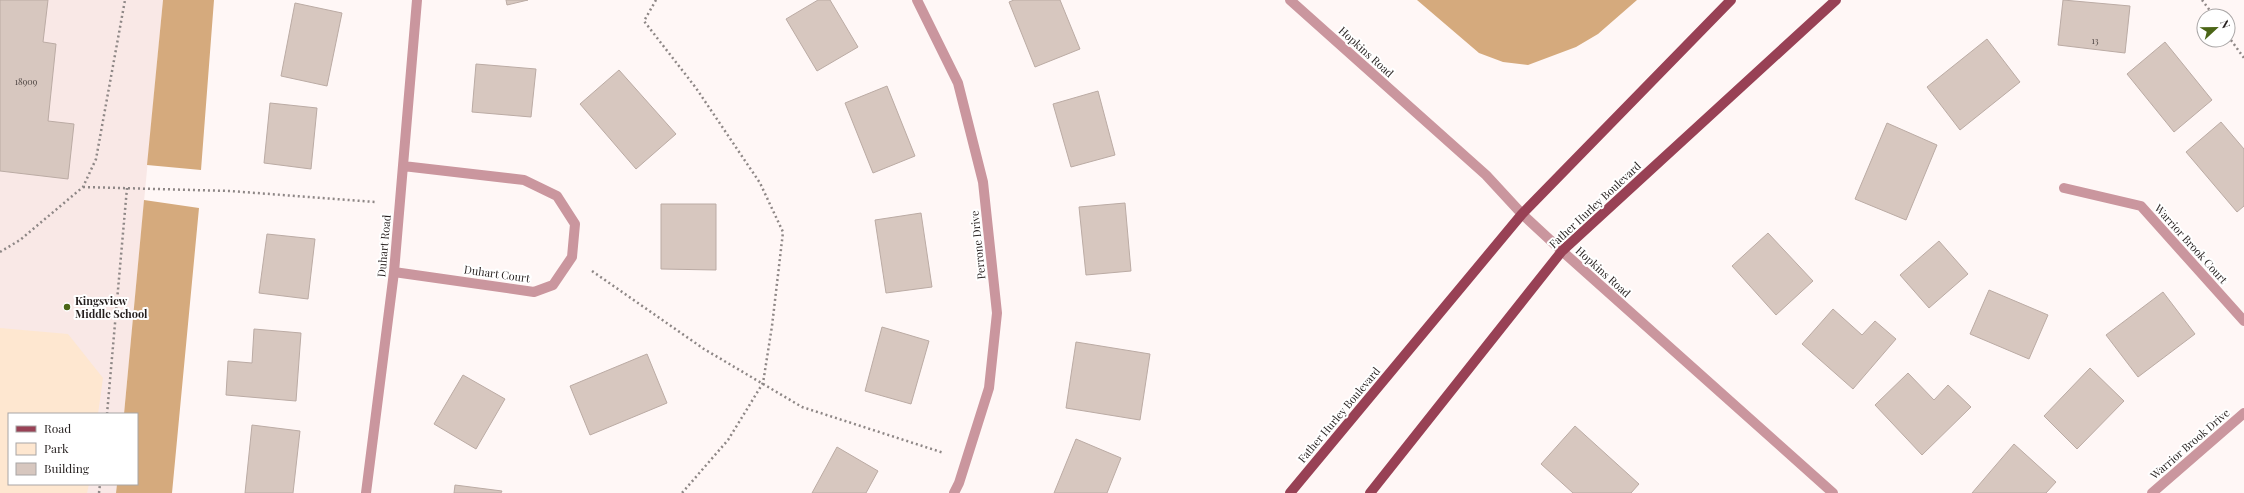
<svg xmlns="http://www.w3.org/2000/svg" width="2244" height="493" font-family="'Playfair Display',serif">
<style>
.built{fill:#f9e8e6}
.green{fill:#fee7d0}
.forest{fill:#d5aa7d}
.building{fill:#d7c7bf;stroke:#bbaba4}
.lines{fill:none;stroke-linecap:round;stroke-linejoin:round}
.path{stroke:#8e8786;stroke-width:2.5;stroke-dasharray:2 3;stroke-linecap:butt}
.minor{stroke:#ca969e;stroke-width:10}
.major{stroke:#984155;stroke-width:10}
.poi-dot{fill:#4b6516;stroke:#fff;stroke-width:1.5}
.labels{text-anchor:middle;stroke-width:4;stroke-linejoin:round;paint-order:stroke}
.number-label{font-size:9px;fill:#524946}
.street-label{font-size:11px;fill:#251f1e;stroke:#fff}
.poi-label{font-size:11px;font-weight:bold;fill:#251f1e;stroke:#fff;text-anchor:start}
</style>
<rect width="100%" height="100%" fill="#fff7f6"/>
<!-- built -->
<path class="built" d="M 0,0 L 163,0 L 124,414 L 9,414 L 9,484 L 117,484 L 116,493 L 0,493 Z"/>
<!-- green -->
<path class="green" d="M 0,328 L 68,334 L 103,378 L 98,414 L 9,414 L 9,484 L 89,484 L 87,493 L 0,493 Z"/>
<!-- forest -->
<path class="forest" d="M 163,0 L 214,0 L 201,170 L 147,165 Z
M 1417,0 L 1637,0 L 1598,34 L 1576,47 L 1528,65 L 1503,62 L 1479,53 Z
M 144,200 L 199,208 L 172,493 L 116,493 L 117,484 L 137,484 L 137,414 L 124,414 Z"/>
<!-- building -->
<path class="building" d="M 0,0 L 48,0 L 43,42 L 56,44 L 48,121 L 74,124 L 68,179 L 0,171 Z
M 506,0 L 528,0 L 507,5 Z
M 818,0 L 830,0 L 858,47 L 817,71 L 786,19 Z
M 1014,0 L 1060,0 L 1080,49 L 1035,67 L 1009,2 Z
M 2063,0 L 2130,6 L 2125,53 L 2058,45 Z
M 295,3 L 342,13 L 327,86 L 281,76 Z
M 1987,39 L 2020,82 L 1960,130 L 1927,87 Z
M 2165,42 L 2212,100 L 2174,132 L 2127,74 Z
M 476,64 L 536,69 L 531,117 L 472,112 Z
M 619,70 L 676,134 L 636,169 L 580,104 Z
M 887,86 L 915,156 L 873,173 L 845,103 Z
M 1098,91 L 1115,155 L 1071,167 L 1053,104 Z
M 270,103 L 317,108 L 311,169 L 264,163 Z
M 2221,122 L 2244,149 L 2244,206 L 2237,212 L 2186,152 Z
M 1887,123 L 1937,145 L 1906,220 L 1855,199 Z
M 1125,203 L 1131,271 L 1086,275 L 1079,207 Z
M 661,204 L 716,204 L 716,270 L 661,269 Z
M 921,213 L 932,287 L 886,293 L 875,220 Z
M 1768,233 L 1813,281 L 1776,315 L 1732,266 Z
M 267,234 L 315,239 L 308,299 L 259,293 Z
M 1939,241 L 1968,274 L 1929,308 L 1900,275 Z
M 1989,290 L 2048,315 L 2029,359 L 1970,334 Z
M 2163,292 L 2195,334 L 2138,377 L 2106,335 Z
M 1833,309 L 1862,335 L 1875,321 L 1896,339 L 1853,389 L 1802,344 Z
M 882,327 L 929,341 L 911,404 L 865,391 Z
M 254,329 L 301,333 L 296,401 L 226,395 L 228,361 L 252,363 Z
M 1076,342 L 1150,354 L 1140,420 L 1066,408 Z
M 647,354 L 667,403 L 590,435 L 570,386 Z
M 2090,368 L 2124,401 L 2077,449 L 2044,416 Z
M 1908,373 L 1934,400 L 1948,385 L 1971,407 L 1922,455 L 1875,405 Z
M 463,375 L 505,399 L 476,449 L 434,424 Z
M 252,425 L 300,431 L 293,493 L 245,493 Z
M 1575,426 L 1639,484 L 1631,493 L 1573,493 L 1541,464 Z
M 1076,439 L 1121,458 L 1107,493 L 1054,493 Z
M 2014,444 L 2056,482 L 2046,493 L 1972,493 Z
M 837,447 L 878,471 L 866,493 L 812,493 Z
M 455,485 L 502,491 L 501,493 L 454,493 Z"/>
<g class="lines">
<!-- path -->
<path class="path" d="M 656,0 L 644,21 L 696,88 L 760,183 L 783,232 L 772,326 L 763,383 L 728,440 L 682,493
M 2202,0 L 2214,16
M 2228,36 L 2244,58
M 83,187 L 230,191 L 375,202
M 0,252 L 20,240 L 83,187 L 96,159 L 125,0
M 592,271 L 704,349 L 802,407 L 944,453
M 107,414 L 127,188
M 99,493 L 100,484"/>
<!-- minor -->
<path class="minor" d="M 917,0 L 958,83 L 983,182 L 997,313 L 989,388 L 959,483 L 954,493
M 1290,0 L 1486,175 L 1522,214 L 1562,251 L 1833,493
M 2064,188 L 2141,206 L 2244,321
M 394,272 L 534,292 L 553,285 L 572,257 L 575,224 L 557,196 L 524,180 L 403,166
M 366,493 L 394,272 L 417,0
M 2152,493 L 2244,413"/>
<!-- major -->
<path class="major" d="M 1290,493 L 1522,214 L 1731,0
M 1370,493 L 1562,251 L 1836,0"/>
</g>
<!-- markers -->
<circle class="poi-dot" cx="67" cy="307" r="4"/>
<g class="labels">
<!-- number labels -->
<g class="number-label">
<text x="2095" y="44">13</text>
<text x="26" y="85">18909</text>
</g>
<!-- street labels -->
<g class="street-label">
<text transform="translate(1366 52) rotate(42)" y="4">Hopkins Road</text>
<text transform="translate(1595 205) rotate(-43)" y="4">Father Hurley Boulevard</text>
<text transform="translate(2191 244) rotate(48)" y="4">Warrior Brook Court</text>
<text transform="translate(978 245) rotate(-96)" y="4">Perrone Drive</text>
<text transform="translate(384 246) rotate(-85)" y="4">Duhart Road</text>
<text transform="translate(1603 272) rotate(42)" y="4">Hopkins Road</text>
<text transform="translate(497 274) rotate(8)" y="4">Duhart Court</text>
<text transform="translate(1339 415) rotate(-50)" y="4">Father Hurley Boulevard</text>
<text transform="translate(2190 444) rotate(-41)" y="4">Warrior Brook Drive</text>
</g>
<!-- poi labels -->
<g class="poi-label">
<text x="75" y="305">Kingsview<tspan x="75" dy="13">Middle School</tspan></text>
</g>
</g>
<!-- legend -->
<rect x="8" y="413" width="130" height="72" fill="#ffffff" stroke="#a8a5a5"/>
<rect x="16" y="426" width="20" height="6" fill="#984155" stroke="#a8a5a5"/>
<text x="44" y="433" font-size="12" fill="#251f1e">Road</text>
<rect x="16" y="443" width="20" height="12" fill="#fee7d0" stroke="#a8a5a5"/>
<text x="44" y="453" font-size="12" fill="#251f1e">Park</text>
<rect x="16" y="463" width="20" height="12" fill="#d7c7bf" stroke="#a8a5a5"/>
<text x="44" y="473" font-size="12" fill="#251f1e">Building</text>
<!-- north arrow -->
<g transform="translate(2216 28) rotate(68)"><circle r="19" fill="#ffffff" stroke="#a8a5a5"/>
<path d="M0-3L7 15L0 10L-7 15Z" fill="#4b6516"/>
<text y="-6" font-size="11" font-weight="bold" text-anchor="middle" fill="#251f1e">N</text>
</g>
</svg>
